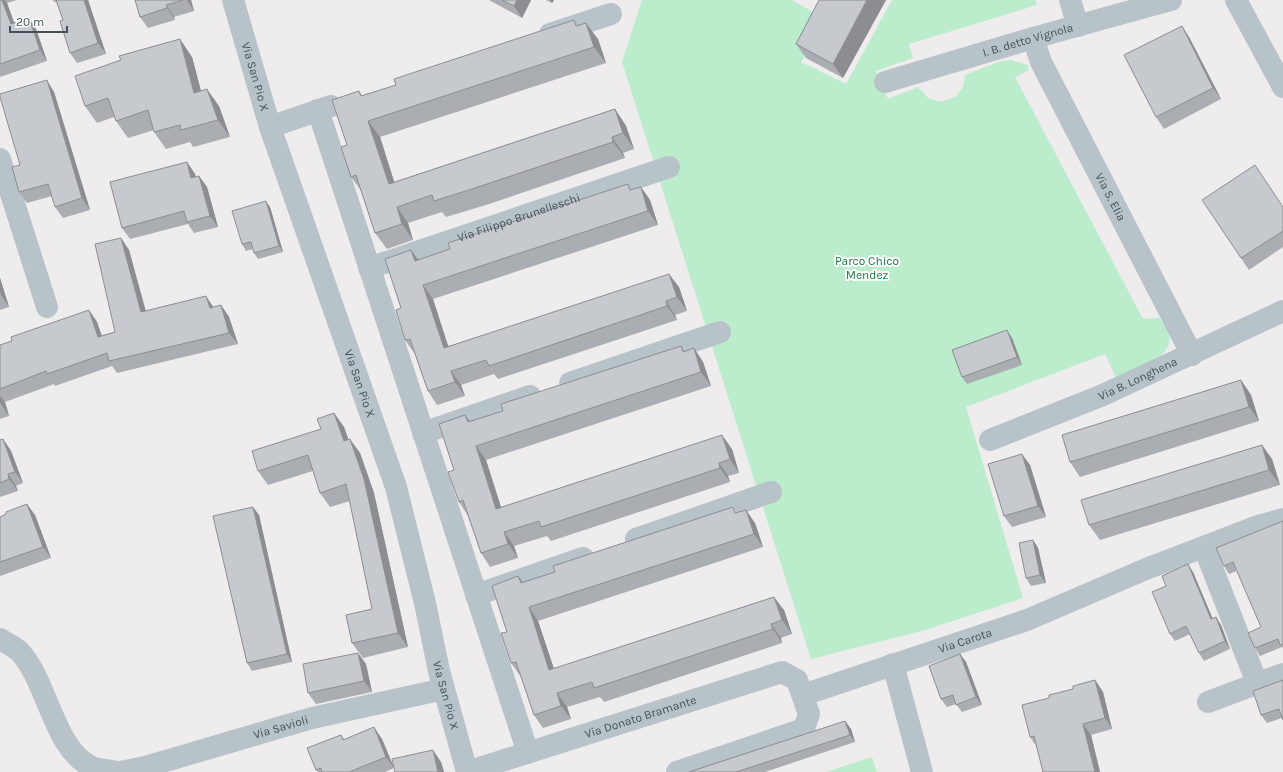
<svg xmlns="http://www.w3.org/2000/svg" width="1283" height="772" font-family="Karla,sans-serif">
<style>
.green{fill:#bbeccb}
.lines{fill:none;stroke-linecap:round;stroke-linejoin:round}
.minor{stroke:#b8c2c9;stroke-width:22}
.wall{fill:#aaaeb2}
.shaded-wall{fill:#8b8d91}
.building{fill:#c6cacf;stroke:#8b8d91}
.labels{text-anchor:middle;stroke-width:4;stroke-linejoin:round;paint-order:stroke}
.street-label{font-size:12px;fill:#455159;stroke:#fff}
.park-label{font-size:12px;fill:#197743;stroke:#fff}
</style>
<rect width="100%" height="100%" fill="#efeced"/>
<!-- green -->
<path class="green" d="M 642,0 L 792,0 L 825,19 L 801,62 L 846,84 L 892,0 L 1035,0 L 1037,5 L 909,44 L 913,58 L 876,71 L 888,99 L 918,87 L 928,98 L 941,102 L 955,97 L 963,87 L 965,75 L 1001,61 L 1011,60 L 1027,65 L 1029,70 L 1015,77 L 1143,319 L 1159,318 C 1191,353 1142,366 1116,378 L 1105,354 L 966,407 L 1023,598 L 922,631 L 811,659 L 622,62 Z
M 872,757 L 877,772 L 826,772 Z"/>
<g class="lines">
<!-- minor -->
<g class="minor">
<path id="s1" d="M 233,0 L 270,127 L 396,487 L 425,603 L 439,671 L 467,772"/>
<path d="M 1070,0 L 1078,26"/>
<path d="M 1236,0 L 1283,87"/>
<path d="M 550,34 L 611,14"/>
<path id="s2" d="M 1033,38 L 1041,62 L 1192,355"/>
<path id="s3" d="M 885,82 L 1033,38 L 1171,0"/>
<path d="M 318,110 L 528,753"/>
<path d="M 270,127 L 331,106"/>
<path d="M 0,159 L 47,307"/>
<path id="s4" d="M 369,268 L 669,167"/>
<path d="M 570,383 L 720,332"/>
<path d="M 423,433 L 530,396"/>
<path id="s5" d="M 990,440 L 1103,395 L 1283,311"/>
<path d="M 636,539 L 771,492"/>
<path d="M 1204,547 L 1257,683"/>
<path d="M 476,595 L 583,558"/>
<path d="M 0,639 C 6,643 15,647 20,652 C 47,681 54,748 90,766 C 98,770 108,770 117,772"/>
<path d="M 893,664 L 922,772"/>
<path id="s6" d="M 803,695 L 1027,620 L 1146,569 L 1258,526 L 1283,519"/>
<path d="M 1208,702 L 1283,674"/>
<path id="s7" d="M 120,772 L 145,767 L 312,718 L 444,689"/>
<path id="s8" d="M 467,772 L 782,672 L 797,680 L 809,714 L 804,729 L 677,772"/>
</g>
</g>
<!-- wall -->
<path class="wall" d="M 0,0 L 17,0 L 7,3 L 14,22 L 36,29 L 47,61 L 0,77 Z
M 53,0 L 88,0 L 106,54 L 77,63 L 70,53 L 63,20 L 57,2 L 54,2 Z
M 135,0 L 191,0 L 194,11 L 174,17 L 175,20 L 148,28 L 140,17 Z
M 489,0 L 531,0 L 522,18 Z
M 546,0 L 554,0 L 552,3 Z
M 819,0 L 886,0 L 843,78 L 806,58 L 796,44 Z
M 578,26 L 598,39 L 606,63 L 380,137 L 394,182 L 615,109 L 626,126 L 634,149 L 623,153 L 625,158 L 486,205 L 446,217 L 442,212 L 408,223 L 413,240 L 387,249 L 375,233 L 362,192 L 351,177 L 347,145 L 359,91 L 362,96 Z
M 1189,37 L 1221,99 L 1164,129 L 1156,117 Z
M 192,57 L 201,91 L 219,106 L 230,137 L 193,147 L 190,142 L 166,149 L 154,132 L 154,130 L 128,138 L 116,121 L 114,117 L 97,123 L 85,106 Z
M 54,92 L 90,210 L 63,218 L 55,207 L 52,196 L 27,203 L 19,192 L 20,165 Z
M 187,162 L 195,174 L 196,177 L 199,176 L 207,187 L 218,227 L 194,233 L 188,224 L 130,239 L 122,228 Z
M 641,187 L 650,200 L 658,225 L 433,299 L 448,346 L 679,287 L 687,311 L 675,315 L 677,320 L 498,379 L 494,374 L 461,385 L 465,396 L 437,405 L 428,391 L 415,354 L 405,340 L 401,308 L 411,250 L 418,260 Z
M 1283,206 L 1283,247 L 1249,270 L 1241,258 Z
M 270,207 L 283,252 L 258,259 L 254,253 L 253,249 L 246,251 L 242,244 Z
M 121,238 L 129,250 L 146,311 L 214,307 L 221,305 L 229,317 L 238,344 L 117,373 L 112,366 L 55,386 L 54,384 L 5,402 L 9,416 L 0,419 L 0,345 L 12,341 L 89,310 L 97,322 L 102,336 L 115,332 Z
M 0,278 L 9,307 L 0,310 Z
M 1012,338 L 1022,365 L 967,384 L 962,377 Z
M 681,346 L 685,351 L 694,348 L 703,362 L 711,386 L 486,460 L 501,507 L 732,449 L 739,473 L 728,476 L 730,482 L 551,541 L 547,536 L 514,546 L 518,558 L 490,567 L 481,553 L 468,516 L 459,502 L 454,470 L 470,421 L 503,411 Z
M 1241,380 L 1251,395 L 1259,421 L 1080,477 L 1070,462 Z
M 334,413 L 344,427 L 348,439 L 360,453 L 374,493 L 408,647 L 363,658 L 352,643 L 372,609 L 350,501 L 330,507 L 320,493 L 313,471 L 268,485 L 258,471 L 321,429 Z
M 3,439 L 11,451 L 23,483 L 16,486 L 18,491 L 0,497 L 0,440 Z
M 1262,445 L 1272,459 L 1280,485 L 1100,540 L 1089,525 Z
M 1030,465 L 1046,517 L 1012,527 L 1004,516 Z
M 737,513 L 755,523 L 763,547 L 538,621 L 554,669 L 784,610 L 792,634 L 781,638 L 782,643 L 604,702 L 600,697 L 567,707 L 571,719 L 543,728 L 534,715 L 521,677 L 511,663 L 507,632 L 518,576 L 523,582 Z
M 35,515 L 51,558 L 0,576 L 0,517 Z
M 259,515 L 292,662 L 252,671 L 247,663 Z
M 1283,521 L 1283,648 L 1282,647 L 1260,656 L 1255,648 L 1261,627 L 1237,571 L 1229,574 L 1224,566 Z
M 1033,540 L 1038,548 L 1046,583 L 1031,586 L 1026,578 Z
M 1193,572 L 1213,619 L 1216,617 L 1221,625 L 1230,649 L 1204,661 L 1199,653 L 1190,634 L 1175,641 L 1170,634 L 1166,586 Z
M 358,653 L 366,664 L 372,692 L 316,704 L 308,693 Z
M 960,654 L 966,662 L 982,705 L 962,712 L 956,704 L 947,707 L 941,699 Z
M 1095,680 L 1103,692 L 1112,729 L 1091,735 L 1100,772 L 1043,772 L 1037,747 L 1030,737 L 1049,698 Z
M 1283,680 L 1282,718 L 1267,723 L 1261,715 Z
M 845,721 L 851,729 L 855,742 L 765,772 L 689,772 Z
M 341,735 L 344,739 L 382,739 L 394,768 L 441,762 L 444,772 L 395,772 L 394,768 L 385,772 L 318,772 L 316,770 Z"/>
<!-- shaded-wall -->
<path class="shaded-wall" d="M 2,0 L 5,0 L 7,3 L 18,34 L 11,24 Z
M 84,0 L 88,0 L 106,54 L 98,43 Z
M 187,0 L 191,0 L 194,11 Z
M 517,0 L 531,0 L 522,18 L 514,6 Z
M 550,0 L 554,0 L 552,3 Z
M 867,0 L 886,0 L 843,78 L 833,64 Z
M 166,5 L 174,17 L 175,20 L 167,8 Z
M 29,18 L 36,29 L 47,61 L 40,50 Z
M 586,23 L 598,39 L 606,63 L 594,47 Z
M 1182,26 L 1189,37 L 1221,99 L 1213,88 Z
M 180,39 L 192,57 L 206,110 L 194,93 Z
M 47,80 L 54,92 L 90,210 L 82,198 Z
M 207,89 L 219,106 L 230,137 L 218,120 Z
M 615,109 L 626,126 L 634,149 L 623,133 Z
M 368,121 L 380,137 L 400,200 L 389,184 Z
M 612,137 L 623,153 L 625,158 L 613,142 Z
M 187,162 L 195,174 L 199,189 L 191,178 Z
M 199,176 L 207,187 L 218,227 L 210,216 Z
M 641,187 L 650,200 L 658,225 L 648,211 Z
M 266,201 L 270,207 L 283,252 L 279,246 Z
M 397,207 L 408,223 L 413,240 L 402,224 Z
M 121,238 L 129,250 L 149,324 L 141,312 Z
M 411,250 L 421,264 L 415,261 Z
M 669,274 L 679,287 L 687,311 L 677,297 Z
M 0,278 L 9,307 L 1,295 L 0,291 Z
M 423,285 L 433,299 L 453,361 L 444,348 Z
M 206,296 L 214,308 L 210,308 Z
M 666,301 L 675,315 L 677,320 L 667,306 Z
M 221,305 L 229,317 L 238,344 L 229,333 Z
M 89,310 L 97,322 L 106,349 L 98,337 Z
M 1007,330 L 1012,338 L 1022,365 L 1017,357 Z
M 694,348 L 703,362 L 711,386 L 701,372 Z
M 451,371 L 461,385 L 465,396 L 455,382 Z
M 1241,380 L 1251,395 L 1259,421 L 1249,407 Z
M 0,396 L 5,402 L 9,416 L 1,404 L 0,402 Z
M 334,413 L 344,427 L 354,455 L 344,441 Z
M 465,415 L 475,428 L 468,422 Z
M 722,435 L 732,449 L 739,473 L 730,459 Z
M 3,439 L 11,451 L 23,483 L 15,472 Z
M 350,439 L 360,453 L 374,493 L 408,647 L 398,633 Z
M 1262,445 L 1272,459 L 1280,485 L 1269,470 Z
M 476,446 L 486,460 L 506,523 L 496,509 Z
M 1022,454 L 1030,465 L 1046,517 L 1038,506 Z
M 719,463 L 728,476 L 730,482 L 720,468 Z
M 8,474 L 16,486 L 18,491 L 9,479 Z
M 27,504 L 35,515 L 51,558 L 43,547 Z
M 253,507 L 259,515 L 292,662 L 287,654 Z
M 746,510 L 755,523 L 763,547 L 754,534 Z
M 504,532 L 514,546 L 518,558 L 508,544 Z
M 1033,540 L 1038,548 L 1046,583 L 1040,575 Z
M 1188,564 L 1193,572 L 1216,627 L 1211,619 Z
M 518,576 L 528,590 L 521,583 Z
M 774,597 L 784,610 L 792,634 L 782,620 Z
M 529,607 L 538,621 L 559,684 L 549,670 Z
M 1216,617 L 1221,625 L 1230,649 L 1225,641 Z
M 771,624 L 781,638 L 782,643 L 773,629 Z
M 358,653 L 366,664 L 372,692 L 364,681 Z
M 960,654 L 966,662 L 982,705 L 976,697 Z
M 1095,680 L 1103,692 L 1112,729 L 1105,718 Z
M 557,693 L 567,707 L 571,719 L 561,706 Z
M 845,721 L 851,729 L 855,742 L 850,735 Z
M 1083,724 L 1091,735 L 1100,772 L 1095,772 Z
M 374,727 L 382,739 L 394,768 L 386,757 Z
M 433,750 L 441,762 L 444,772 L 438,772 Z"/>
<!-- building -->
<path class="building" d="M 0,0 L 2,0 L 11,24 L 29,18 L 40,50 L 0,64 Z
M 56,0 L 84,0 L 98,43 L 70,53 L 60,21 L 63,20 Z
M 135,0 L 183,0 L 166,5 L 167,8 L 140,17 Z
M 502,0 L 517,0 L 514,6 Z
M 819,0 L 867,0 L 833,64 L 796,44 Z
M 574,20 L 576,26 L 586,23 L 594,47 L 368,121 L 389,184 L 615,109 L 623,133 L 612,137 L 613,142 L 475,188 L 434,201 L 432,195 L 397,207 L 402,224 L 375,233 L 356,175 L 351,177 L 341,147 L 347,145 L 332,100 L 359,91 L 361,96 L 396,85 L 394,79 Z
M 1182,26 L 1213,88 L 1156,117 L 1124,55 Z
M 180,39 L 194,93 L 207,89 L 218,120 L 181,130 L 180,125 L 154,132 L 148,110 L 116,121 L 108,98 L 85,106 L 75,76 L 121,60 L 119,56 Z
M 47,80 L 82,198 L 55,207 L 48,184 L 19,192 L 12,167 L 20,165 L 0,97 L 0,94 Z
M 187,162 L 191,178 L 199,176 L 210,216 L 187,222 L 184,211 L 122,228 L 110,182 Z
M 1255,165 L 1283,207 L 1283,231 L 1241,258 L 1202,200 Z
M 628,184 L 630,190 L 641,187 L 648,211 L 423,285 L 444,348 L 669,274 L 677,297 L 666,301 L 667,306 L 489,366 L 486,360 L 451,371 L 455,382 L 428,391 L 410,339 L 405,340 L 396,310 L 401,308 L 385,259 L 411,250 L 415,261 L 450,249 L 448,243 Z
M 266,201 L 279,246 L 254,253 L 251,242 L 242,244 L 232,211 Z
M 121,238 L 141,312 L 206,296 L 210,308 L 221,305 L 229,333 L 109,361 L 107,353 L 47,374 L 46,371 L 0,389 L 0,345 L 12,341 L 11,337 L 89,310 L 98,337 L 115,332 L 95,244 Z
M 1007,330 L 1017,357 L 962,377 L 952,350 Z
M 681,346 L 683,352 L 694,348 L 701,372 L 476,446 L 496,509 L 722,435 L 730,459 L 719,463 L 720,468 L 541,527 L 539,521 L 504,532 L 508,544 L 481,553 L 463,500 L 459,502 L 448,472 L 454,470 L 439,424 L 465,415 L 468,422 L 503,411 L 501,404 Z
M 1241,380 L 1249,407 L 1070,462 L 1062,435 Z
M 334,413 L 344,441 L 350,439 L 364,479 L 398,633 L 352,643 L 346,615 L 372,609 L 346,484 L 320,493 L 308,455 L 258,471 L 252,451 L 321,429 L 317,419 Z
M 3,439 L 15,472 L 8,474 L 9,479 L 0,483 L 0,440 Z
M 1262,445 L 1269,470 L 1089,525 L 1081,500 Z
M 1022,454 L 1038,506 L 1004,516 L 988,464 Z
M 27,504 L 43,547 L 0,562 L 0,517 L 6,514 L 6,512 Z
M 253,507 L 287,654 L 247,663 L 213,516 Z
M 733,507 L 735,513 L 746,510 L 754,534 L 529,607 L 549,670 L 774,597 L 782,620 L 771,624 L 773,629 L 594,688 L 592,682 L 557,693 L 561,706 L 534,715 L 516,662 L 511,663 L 501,633 L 507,632 L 492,586 L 518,576 L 521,583 L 555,572 L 553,566 Z
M 1283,521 L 1283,644 L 1280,645 L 1278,639 L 1255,648 L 1248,633 L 1261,627 L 1233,562 L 1224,566 L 1216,548 Z
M 1033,540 L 1040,575 L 1026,578 L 1019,543 Z
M 1188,564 L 1211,619 L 1216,617 L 1225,641 L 1199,653 L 1186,626 L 1170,634 L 1152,592 L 1166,586 L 1162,576 Z
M 358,653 L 364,681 L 308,693 L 303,664 Z
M 960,654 L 976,697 L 956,705 L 953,695 L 941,699 L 929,666 Z
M 1095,680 L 1105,718 L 1083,724 L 1095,772 L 1043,772 L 1034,736 L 1030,737 L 1022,705 L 1049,698 L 1049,695 L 1073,689 L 1073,686 Z
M 1283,680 L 1283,720 L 1279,709 L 1261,715 L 1253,691 Z
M 845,721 L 850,735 L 736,772 L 689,772 Z
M 374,727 L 386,757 L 349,772 L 322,772 L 321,768 L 316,770 L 307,748 L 341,735 L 343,740 Z
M 433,750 L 438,772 L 395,772 L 392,759 Z"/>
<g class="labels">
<!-- street labels -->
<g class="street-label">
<text dy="4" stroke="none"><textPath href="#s3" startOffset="149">I. B. detto Vignola</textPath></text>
<text dy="4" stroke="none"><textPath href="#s1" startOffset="80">Via San Pio X</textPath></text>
<text dy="4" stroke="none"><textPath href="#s2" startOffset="177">Via S. Elia</textPath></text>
<text dy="4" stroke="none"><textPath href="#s4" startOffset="158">Via Filippo Brunelleschi</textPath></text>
<text dy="4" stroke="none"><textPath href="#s5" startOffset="160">Via B. Longhena</textPath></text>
<text dy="4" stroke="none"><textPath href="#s1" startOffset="404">Via San Pio X</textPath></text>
<text dy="4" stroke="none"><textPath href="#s6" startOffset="171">Via Carota</textPath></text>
<text dy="4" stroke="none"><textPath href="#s1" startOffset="728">Via San Pio X</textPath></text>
<text dy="4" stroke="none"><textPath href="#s8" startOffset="182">Via Donato Bramante</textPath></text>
<text dy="4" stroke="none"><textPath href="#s7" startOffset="167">Via Savioli</textPath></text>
</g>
<!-- park labels -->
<g class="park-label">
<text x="867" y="265">Parco Chico<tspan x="867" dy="14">Mendez</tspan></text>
</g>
</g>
<!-- scale -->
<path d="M10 26v6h57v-6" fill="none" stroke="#455159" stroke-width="2"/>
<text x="16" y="26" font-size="12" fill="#455159" stroke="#ffffff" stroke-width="3" paint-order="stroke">20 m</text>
</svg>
